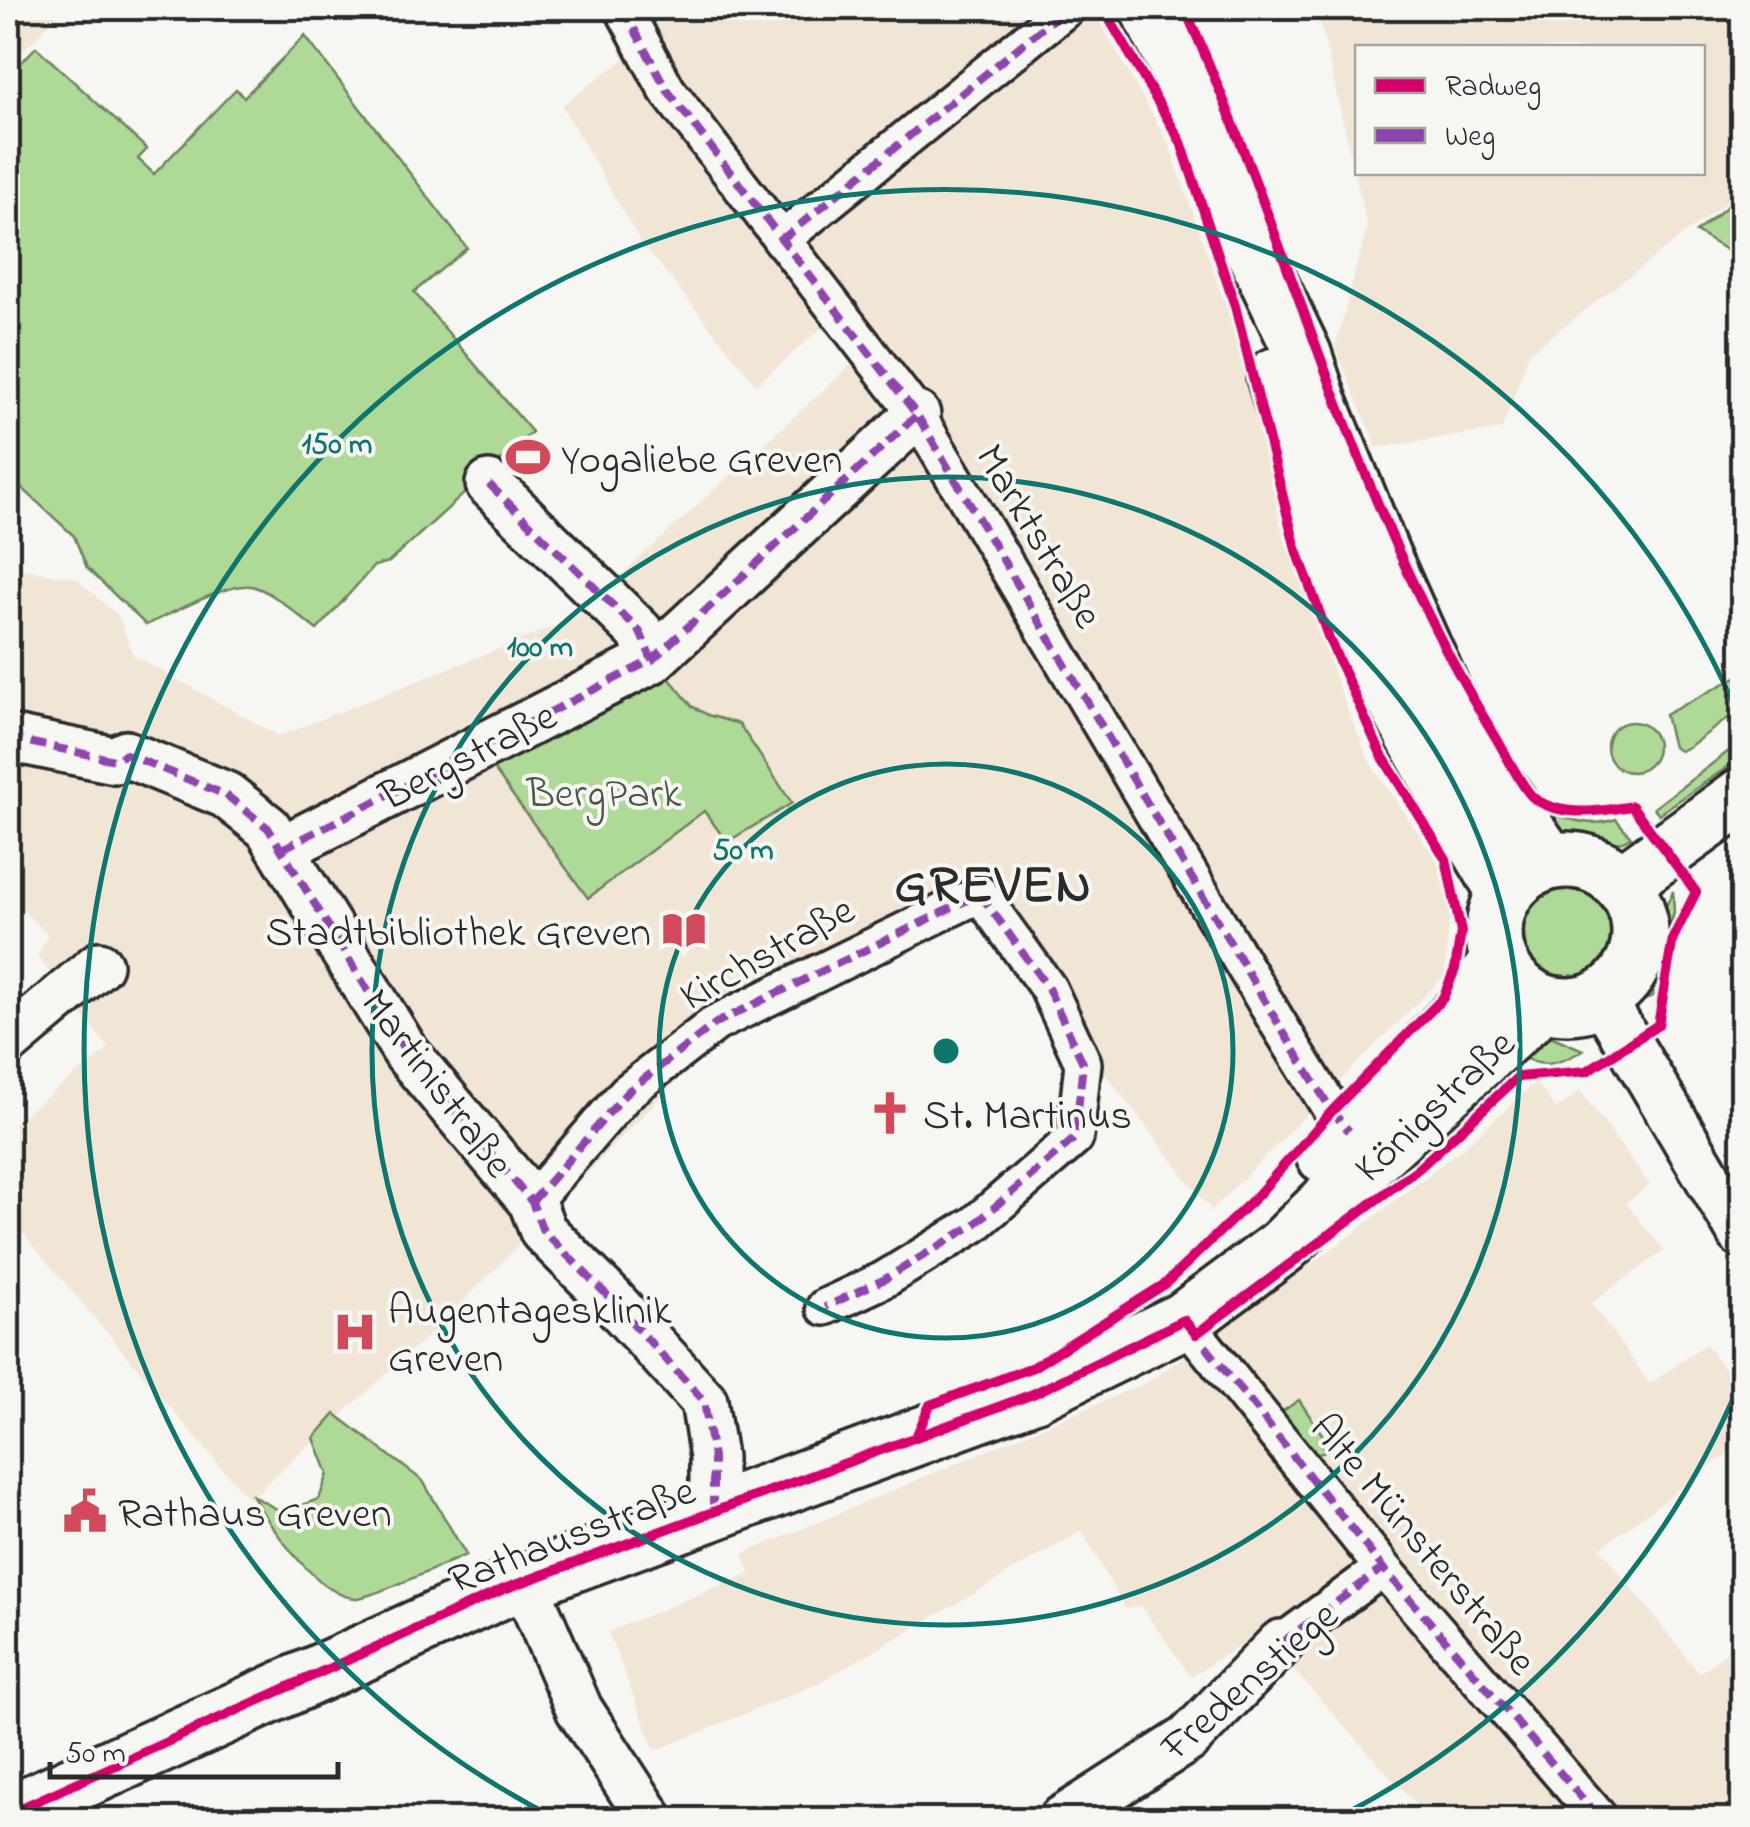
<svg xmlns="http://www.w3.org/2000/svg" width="1750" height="1827" font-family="'Indie Flower',sans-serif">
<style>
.built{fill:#f1e6d6;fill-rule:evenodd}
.green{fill:#afd996;stroke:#6d8260;stroke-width:2.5}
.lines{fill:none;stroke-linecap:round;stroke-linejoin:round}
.pedestrian-casing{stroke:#2b2b2b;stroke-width:42}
.minor-casing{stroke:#2b2b2b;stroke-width:52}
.tertiary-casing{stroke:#2b2b2b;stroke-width:62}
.pedestrian{stroke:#f6f6f2;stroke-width:35}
.minor{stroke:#f6f6f2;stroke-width:45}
.tertiary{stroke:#f6f6f2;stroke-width:55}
.quiet{stroke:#8e44ad;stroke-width:8;stroke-dasharray:15 8;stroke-linecap:butt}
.cycleway-casing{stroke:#f6f6f2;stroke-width:16}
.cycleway{stroke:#d6006c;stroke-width:10}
.ring{fill:none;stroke:#0f766e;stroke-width:5}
.labels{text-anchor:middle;stroke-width:8;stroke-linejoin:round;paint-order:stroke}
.poi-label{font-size:42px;fill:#2b2b2b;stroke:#f6f6f2;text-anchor:start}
.street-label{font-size:42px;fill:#2b2b2b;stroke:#f6f6f2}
.park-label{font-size:42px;fill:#4c5646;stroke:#f6f6f2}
.district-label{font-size:52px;font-weight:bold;letter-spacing:2.5px;fill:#2b2b2b;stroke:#f6f6f2}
.centre{fill:#0f766e;stroke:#f6f6f2;stroke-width:5}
.ring-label{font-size:30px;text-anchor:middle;font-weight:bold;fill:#0f766e;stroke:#f6f6f2;stroke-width:8;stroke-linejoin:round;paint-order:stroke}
</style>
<rect width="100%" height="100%" fill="#f6f6f2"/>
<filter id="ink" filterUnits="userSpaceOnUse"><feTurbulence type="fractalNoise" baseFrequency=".01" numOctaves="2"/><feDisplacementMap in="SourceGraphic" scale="20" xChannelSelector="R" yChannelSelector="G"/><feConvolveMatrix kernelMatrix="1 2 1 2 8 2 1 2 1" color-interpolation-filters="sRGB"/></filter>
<g filter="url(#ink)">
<!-- built -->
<path class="built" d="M 8,8 L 64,8 L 8,67 Z
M 598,8 L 1092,8 L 1169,144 L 1241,350 L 1282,530 L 1345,704 L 1371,764 L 1437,861 L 1450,909 L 1445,975 L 1211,1211 L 976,906 L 720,1035 L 453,1313 L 249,1500 L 8,1216 L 8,1127 L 109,1049 L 37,956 L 48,935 L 8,896 L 8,567 L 76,578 L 119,617 L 133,655 L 279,736 L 573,619 L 855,361 L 826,324 L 757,385 L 640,241 L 562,106 L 625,58 Z
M 1317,8 L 1742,8 L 1742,190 L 1529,353 L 1502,429 L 1377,448 L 1335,348 L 1367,227 ZM 1358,48 L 1702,48 L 1702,172 L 1358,172 Z
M 1536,1082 L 1556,1109 L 1580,1091 L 1650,1185 L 1626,1203 L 1664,1251 L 1591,1303 L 1650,1384 L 1705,1344 L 1742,1390 L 1742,1443 L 1600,1548 L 1699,1673 L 1742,1640 L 1742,1819 L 1459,1820 L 1450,1810 L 1439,1819 L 1429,1819 L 1259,1632 L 1191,1677 L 1141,1606 L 1125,1609 L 1082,1531 L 815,1685 L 655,1751 L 608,1632 L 750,1573 L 743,1554 L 1150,1381 L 1351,1235 L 1465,1146 Z"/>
<!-- green -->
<path class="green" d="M 305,36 L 467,248 L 414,292 L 532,432 L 389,562 L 374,566 L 317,630 C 299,617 274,591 251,586 C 229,582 169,615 146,625 L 87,568 L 74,536 L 8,475 L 8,77 L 36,47 L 147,149 L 138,159 L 154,174 L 230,95 L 236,89 L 244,97 Z
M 1742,194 L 1742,259 L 1696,232 Z
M 1742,674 L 1742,708 L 1690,746 L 1680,751 L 1673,747 L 1665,715 Z
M 664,676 L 670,679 L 692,706 L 708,715 L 739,724 L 792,803 L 727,842 L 704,811 L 588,898 L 489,763 Z
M1607 747a25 25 0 1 1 50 0a25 25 0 1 1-50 0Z
M 1742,741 L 1742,757 L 1659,814 L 1654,808 Z
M 1547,813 C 1571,819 1591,828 1616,819 L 1631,837 C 1604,852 1574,845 1546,835 Z
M1520 933a46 46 0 1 1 92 0a46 46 0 1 1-92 0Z
M 1673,891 L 1674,912 L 1652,996 L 1642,1002 L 1640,986 L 1655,948 L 1658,923 Z
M 1548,1035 L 1583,1050 C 1562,1063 1543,1070 1521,1056 Z
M 1299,1400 L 1326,1440 L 1322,1444 L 1326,1450 L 1311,1459 L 1280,1413 Z
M 335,1414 L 423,1481 L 466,1555 C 446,1563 372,1598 356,1598 C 320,1598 269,1526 253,1496 L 282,1512 L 319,1499 L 328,1474 L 314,1438 Z"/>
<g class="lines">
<!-- pedestrian casing -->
<g class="pedestrian-casing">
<path id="pedestrian" d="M 623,8 L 667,90 L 917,415 L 1279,1025 L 1332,1111 L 1349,1131
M 781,240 L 1067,8
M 532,1202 L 627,1092 L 716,1023 L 980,894 L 1048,988 L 1083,1063 L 1075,1138 L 975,1224 L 885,1279 L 825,1307
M 1184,1320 L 1383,1568 L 1601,1820
M 1281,1643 L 1383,1568"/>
</g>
<!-- minor casing -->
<g class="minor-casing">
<path id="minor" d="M 489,484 L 640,632 L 652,660
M 8,738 L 115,760 L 126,754 L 226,795 L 268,828 L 407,1054 L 532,1202 L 543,1231 L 609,1297 L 704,1401 L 713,1457 L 713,1513
M 282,849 L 652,660 L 917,415
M 1602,998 L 1742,1235
M 8,1042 L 99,965
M 524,1581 L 579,1709 L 651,1820
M 1061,1820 L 1188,1739 L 1281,1643"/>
</g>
<!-- tertiary casing -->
<g class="tertiary-casing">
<path id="tertiary" d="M 1148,8 L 1190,91 L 1241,224 L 1303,354 L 1319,402 L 1382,556 L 1449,706 L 1493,781 L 1549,861
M 1275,376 C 1304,477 1339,576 1382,672 C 1417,748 1463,820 1505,892
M1494 933a73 73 0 1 1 146 0a73 73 0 1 1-146 0Z
M 1622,883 L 1742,796
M 1324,1155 L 1460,1013 L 1499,961
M 8,1814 L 504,1589 L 1033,1394 L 1184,1320 L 1282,1247 L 1370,1160 L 1543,1003"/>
</g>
<!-- pedestrian -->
<use href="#pedestrian" class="pedestrian"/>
<!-- minor -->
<use href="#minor" class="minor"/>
<!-- tertiary -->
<use href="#tertiary" class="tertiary"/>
<!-- quiet -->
<path class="quiet" d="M 623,8 L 667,90 L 917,415 L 1279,1025 L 1332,1111 L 1349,1131
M 781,240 L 1067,8
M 489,484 L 640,632 L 652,660
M 8,738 L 115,760 L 126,754 L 226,795 L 268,828 L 407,1054 L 532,1202 L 543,1231 L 609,1297 L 704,1401 L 713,1457 L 713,1513
M 282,849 L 652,660 L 917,415
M 532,1202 L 627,1092 L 716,1023 L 980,894 L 1048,988 L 1083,1063 L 1075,1138 L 975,1224 L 885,1279 L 825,1307
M 1191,1328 L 1383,1568 L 1601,1820
M 1281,1643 L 1383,1568"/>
<!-- cycleway casing -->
<g class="cycleway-casing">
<path id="cycleway" d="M 916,1437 L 930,1405 L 1033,1367 L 1165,1284 L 1256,1197 L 1332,1111 L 1443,998 L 1455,969 L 1461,932 L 1446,859 L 1381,754 L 1329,639 L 1295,545 L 1235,306 L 1181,142 L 1103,8
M 8,1814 L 504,1589 L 1033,1394 L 1184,1320 L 1196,1334 L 1419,1168 L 1518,1077 L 1587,1071 L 1658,1025 L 1673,938 L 1696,892 L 1632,806 C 1603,811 1563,818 1535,799 C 1523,791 1504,750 1495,736 C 1357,514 1294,253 1188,16 L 1188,8"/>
</g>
<!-- cycleway -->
<use href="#cycleway" class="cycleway"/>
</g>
</g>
<!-- distance rings -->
<g class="ring">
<circle cx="946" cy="1051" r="287"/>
<circle cx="946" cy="1051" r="574"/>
<path d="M1741 1380A861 861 0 0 1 1337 1818M555 1818A861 861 0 1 1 1741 722"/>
</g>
<!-- icons -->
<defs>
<g id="stadium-bare" transform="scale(3.45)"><path d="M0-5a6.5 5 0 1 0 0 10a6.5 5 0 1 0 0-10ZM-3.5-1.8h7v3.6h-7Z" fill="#d1495b" stroke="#f6f6f2" stroke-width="2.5" paint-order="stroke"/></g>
<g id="library-bare" transform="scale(3.45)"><path d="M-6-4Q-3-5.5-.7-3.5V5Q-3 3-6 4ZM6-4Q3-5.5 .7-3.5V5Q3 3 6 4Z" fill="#d1495b" stroke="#f6f6f2" stroke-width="2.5" paint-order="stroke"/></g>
<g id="church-bare" transform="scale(3.45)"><path d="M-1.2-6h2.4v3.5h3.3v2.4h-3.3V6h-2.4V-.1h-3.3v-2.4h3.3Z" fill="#d1495b" stroke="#f6f6f2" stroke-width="2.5" paint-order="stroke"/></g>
<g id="hospital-bare" transform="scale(3.45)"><path d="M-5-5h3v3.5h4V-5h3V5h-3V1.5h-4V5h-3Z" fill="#d1495b" stroke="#f6f6f2" stroke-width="2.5" paint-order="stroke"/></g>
<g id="civic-bare" transform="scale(3.45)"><path d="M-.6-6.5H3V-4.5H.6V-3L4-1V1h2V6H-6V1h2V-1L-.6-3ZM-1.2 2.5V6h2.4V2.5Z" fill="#d1495b" stroke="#f6f6f2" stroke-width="2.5" paint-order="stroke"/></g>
</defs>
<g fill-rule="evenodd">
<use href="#stadium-bare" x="528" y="457"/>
<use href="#library-bare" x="684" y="930"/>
<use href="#church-bare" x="890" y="1113"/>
<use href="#hospital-bare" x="355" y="1332"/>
<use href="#civic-bare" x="85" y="1511"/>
</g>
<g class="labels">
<!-- poi labels -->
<g class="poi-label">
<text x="561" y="472">Yogaliebe Greven</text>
<text x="651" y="945" text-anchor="end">Stadtbibliothek Greven</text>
<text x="923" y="1128">St. Martinus</text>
<text x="388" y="1323">Augentagesklinik<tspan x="388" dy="48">Greven</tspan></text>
<text x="118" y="1526">Rathaus Greven</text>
</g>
<!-- street labels -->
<g class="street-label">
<text transform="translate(1041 535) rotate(59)" y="15">Marktstraße</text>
<text transform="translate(467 754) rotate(-27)" y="15">Bergstraße</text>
<text transform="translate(766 951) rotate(-29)" y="15">Kirchstraße</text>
<text transform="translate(439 1082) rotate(53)" y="15">Martinistraße</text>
<text transform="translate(1433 1104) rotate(-43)" y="15">Königstraße</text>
<text transform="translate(571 1533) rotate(-21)" y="15">Rathausstraße</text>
<text transform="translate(1425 1543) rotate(50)" y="15">Alte Münsterstraße</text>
<text transform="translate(1248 1679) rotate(-41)" y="15">Fredenstiege</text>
</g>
<!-- park labels -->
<g class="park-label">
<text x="604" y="806">BergPark</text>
</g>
<!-- district labels -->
<g class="district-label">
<text x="994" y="901">GREVEN</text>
</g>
</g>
<circle cx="946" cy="1051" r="15" class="centre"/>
<g class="ring-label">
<text x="337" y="453">150 m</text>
<text x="540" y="656">100 m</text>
<text x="743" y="859">50 m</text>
</g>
<!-- margin -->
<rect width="1750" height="1827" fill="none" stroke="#f6f6f2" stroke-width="40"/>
<rect x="20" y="20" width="1710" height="1787" fill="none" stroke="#2b2b2b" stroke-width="4" filter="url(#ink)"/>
<!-- legend -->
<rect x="1355" y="45" width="350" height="130" fill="#f6f6f2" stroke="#a5a5a2" stroke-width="2.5"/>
<rect x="1375" y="78" width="50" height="15" fill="#d6006c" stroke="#a5a5a2" stroke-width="2.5"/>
<text x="1445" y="95" font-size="30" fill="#2b2b2b">Radweg</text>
<rect x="1375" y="128" width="50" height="15" fill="#8e44ad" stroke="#a5a5a2" stroke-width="2.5"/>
<text x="1445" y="145" font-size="30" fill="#2b2b2b">Weg</text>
<!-- scale -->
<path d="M50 1762v15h288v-15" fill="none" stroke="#2b2b2b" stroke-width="5"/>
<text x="65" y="1762" font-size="30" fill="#2b2b2b" stroke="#f6f6f2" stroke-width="8" paint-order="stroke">50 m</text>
</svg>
